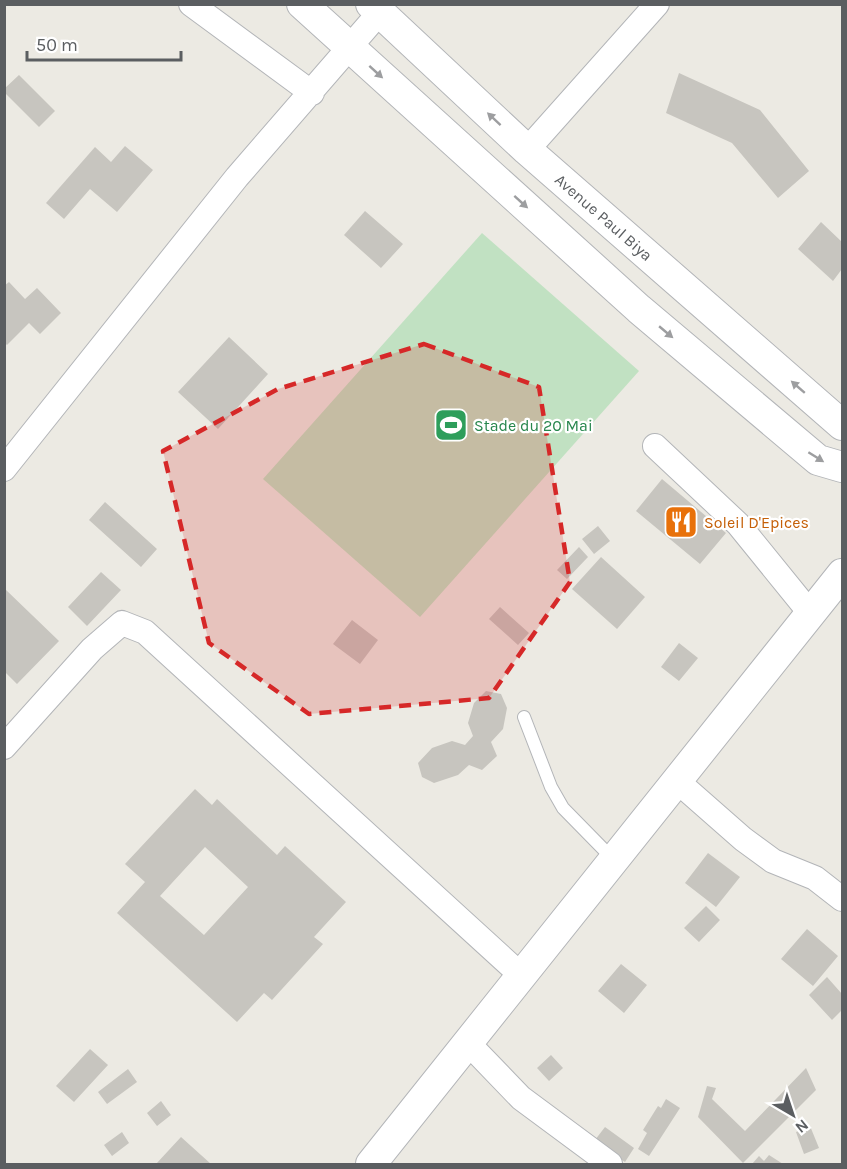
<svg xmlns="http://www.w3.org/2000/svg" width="847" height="1169" font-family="Karla,sans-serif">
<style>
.green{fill:#c1e1c2}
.building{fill:#c7c5bf;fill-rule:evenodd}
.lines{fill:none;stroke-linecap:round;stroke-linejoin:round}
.service-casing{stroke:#b3b5b8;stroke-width:14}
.minor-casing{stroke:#b3b5b8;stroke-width:26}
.tertiary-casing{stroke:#b3b5b8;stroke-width:32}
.service{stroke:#fff;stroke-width:12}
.minor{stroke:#fff;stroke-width:24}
.tertiary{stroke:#fff;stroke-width:30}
.oneway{fill:#9d9ea0}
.marked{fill:#d62828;fill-opacity:0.2;stroke:#d62828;stroke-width:4.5;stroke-dasharray:12 8;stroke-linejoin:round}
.labels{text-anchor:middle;stroke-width:4.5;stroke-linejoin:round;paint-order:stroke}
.street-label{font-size:16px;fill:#5b5e61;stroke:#fff}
.leisure-label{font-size:16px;fill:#27864d;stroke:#fff;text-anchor:start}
.food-label{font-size:16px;fill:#c56008;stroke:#fff;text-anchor:start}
</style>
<rect width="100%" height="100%" fill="#eceae3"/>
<!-- green -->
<path class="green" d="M 482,233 L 639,371 L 420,617 L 263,479 Z"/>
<!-- building -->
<path class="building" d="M 679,73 L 760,110 L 809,171 L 778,198 L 732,143 L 666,113 Z
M 19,75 L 55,111 L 39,127 L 4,92 L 4,89 Z
M 125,146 L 153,170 L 117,212 L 90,189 L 64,219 L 46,203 L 95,147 L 111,162 Z
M 365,211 L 403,244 L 381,268 L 344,235 Z
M 821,222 L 842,242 L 842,269 L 833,281 L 798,249 Z
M 9,282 L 25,299 L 37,288 L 61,313 L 40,334 L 29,323 L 7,345 L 4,342 L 4,286 Z
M 229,337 L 268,374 L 218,429 L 178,392 Z
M 662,479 L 726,533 L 700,564 L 636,511 Z
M 105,502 L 157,549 L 141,567 L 89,520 Z
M 598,526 L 610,541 L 594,554 L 582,539 Z
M 579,547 L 588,557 L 567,579 L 557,570 Z
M 601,557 L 645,597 L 617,629 L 572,589 Z
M 101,572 L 121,590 L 87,626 L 68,607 Z
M 5,589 L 59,641 L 17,684 L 5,672 Z
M 500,607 L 529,633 L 518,645 L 489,619 Z
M 352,620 L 378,640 L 360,664 L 333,644 Z
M 679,643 L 698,658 L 679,681 L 661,667 Z
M 486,691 L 501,694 L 507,708 L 503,729 L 491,742 L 497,756 L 482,770 L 469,765 L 458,775 L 434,783 L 422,777 L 418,763 L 432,748 L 452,741 L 465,745 L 473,736 L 468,723 L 474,703 Z
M 195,789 L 212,805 L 217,799 L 277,855 L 285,846 L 346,902 L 314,937 L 323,944 L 272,1000 L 264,993 L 237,1022 L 117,913 L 145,882 L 125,864 ZM 205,847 L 248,887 L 204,935 L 160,896 Z
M 708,853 L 740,877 L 716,907 L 685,883 Z
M 706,906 L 720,920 L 699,942 L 684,928 Z
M 807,929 L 838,956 L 813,986 L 781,959 Z
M 621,964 L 647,985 L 624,1013 L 598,991 Z
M 827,977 L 842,994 L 842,1010 L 832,1020 L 809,995 Z
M 90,1049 L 108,1065 L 74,1102 L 56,1086 Z
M 551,1055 L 563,1068 L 549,1081 L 537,1068 Z
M 806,1068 L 816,1090 L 743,1163 L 698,1117 L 707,1086 L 716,1088 L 712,1099 L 745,1131 Z
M 128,1069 L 137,1082 L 107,1104 L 98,1092 Z
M 666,1099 L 680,1108 L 649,1156 L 638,1149 L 647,1133 L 643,1130 L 658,1106 L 661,1108 Z
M 161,1101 L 171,1115 L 157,1126 L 147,1113 Z
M 810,1126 L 819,1148 L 804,1154 L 796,1132 Z
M 605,1127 L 634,1148 L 625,1162 L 595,1140 Z
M 122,1132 L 129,1143 L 112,1156 L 104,1145 Z
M 181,1137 L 211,1164 L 156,1164 Z
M 769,1155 L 783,1164 L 752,1164 L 759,1156 L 764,1161 Z"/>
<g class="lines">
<!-- service casing -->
<g class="service-casing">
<path id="service" d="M 524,717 L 551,787 L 563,808 L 613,859"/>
</g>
<!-- minor casing -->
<g class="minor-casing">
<path id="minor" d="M 191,4 L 312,93
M 527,150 L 657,4
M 655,446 L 738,524 L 811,614
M 4,469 L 237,177 L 380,12
M 4,747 L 92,649 L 122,623 L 145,632 L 522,976
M 677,781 L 743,839 L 773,861 L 815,878 L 842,899
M 468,1043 L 521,1098 L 610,1164"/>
</g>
<!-- tertiary casing -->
<g class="tertiary-casing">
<path id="tertiary" d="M 302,4 L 639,309 L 818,460 L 842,467
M 371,4 L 527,150 L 842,425
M 371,1164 L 842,574"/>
</g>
<!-- service -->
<use href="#service" class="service"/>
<!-- minor -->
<use href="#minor" class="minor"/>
<!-- tertiary -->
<use href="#tertiary" class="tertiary"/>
</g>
<!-- one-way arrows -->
<defs><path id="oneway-solid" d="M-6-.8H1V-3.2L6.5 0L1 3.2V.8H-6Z" transform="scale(1.5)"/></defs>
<g class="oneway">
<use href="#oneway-solid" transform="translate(376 72) rotate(42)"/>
<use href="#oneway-solid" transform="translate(494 119) rotate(-137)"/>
<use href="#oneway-solid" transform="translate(521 202) rotate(42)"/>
<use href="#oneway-solid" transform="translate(666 332) rotate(40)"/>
<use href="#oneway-solid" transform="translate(798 387) rotate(-139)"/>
<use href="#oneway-solid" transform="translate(816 457) rotate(32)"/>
</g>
<!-- marked area -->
<path class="marked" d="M 424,344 L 539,387 L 570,582 L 489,698 L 309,714 L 209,643 L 163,451 L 278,389 Z"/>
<!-- icons -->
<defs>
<g id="stadium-square" transform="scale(1.725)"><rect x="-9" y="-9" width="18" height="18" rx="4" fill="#2e9e5b" stroke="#fff"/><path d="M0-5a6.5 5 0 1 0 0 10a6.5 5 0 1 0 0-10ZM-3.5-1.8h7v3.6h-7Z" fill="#fff"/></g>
<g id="restaurant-square" transform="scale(1.725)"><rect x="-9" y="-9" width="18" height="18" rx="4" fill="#e8710a" stroke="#fff"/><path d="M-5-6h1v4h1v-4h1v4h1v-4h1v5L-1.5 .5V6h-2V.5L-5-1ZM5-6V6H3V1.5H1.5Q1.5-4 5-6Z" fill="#fff"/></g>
</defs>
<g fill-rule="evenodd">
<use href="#stadium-square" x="451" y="425"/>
<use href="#restaurant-square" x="681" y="522"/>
</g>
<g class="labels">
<!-- street labels -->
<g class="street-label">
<text transform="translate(604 217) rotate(41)" y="6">Avenue Paul Biya</text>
</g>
<!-- leisure labels -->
<g class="leisure-label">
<text x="474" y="431">Stade du 20 Mai</text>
</g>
<!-- food labels -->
<g class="food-label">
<text x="704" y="528">Soleil D'Epices</text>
</g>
</g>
<!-- border -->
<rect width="847" height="1169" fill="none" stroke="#5b5e61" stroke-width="12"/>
<!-- north arrow -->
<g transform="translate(793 1115) rotate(141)" stroke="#ffffff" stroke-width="4.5" paint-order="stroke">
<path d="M0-4.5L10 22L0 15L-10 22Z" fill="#5b5e61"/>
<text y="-9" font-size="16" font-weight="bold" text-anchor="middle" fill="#5b5e61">N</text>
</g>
<!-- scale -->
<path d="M27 51v9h154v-9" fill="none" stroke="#5b5e61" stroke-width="3"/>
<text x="36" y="51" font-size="18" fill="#5b5e61" stroke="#ffffff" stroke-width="4.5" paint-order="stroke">50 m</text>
</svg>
